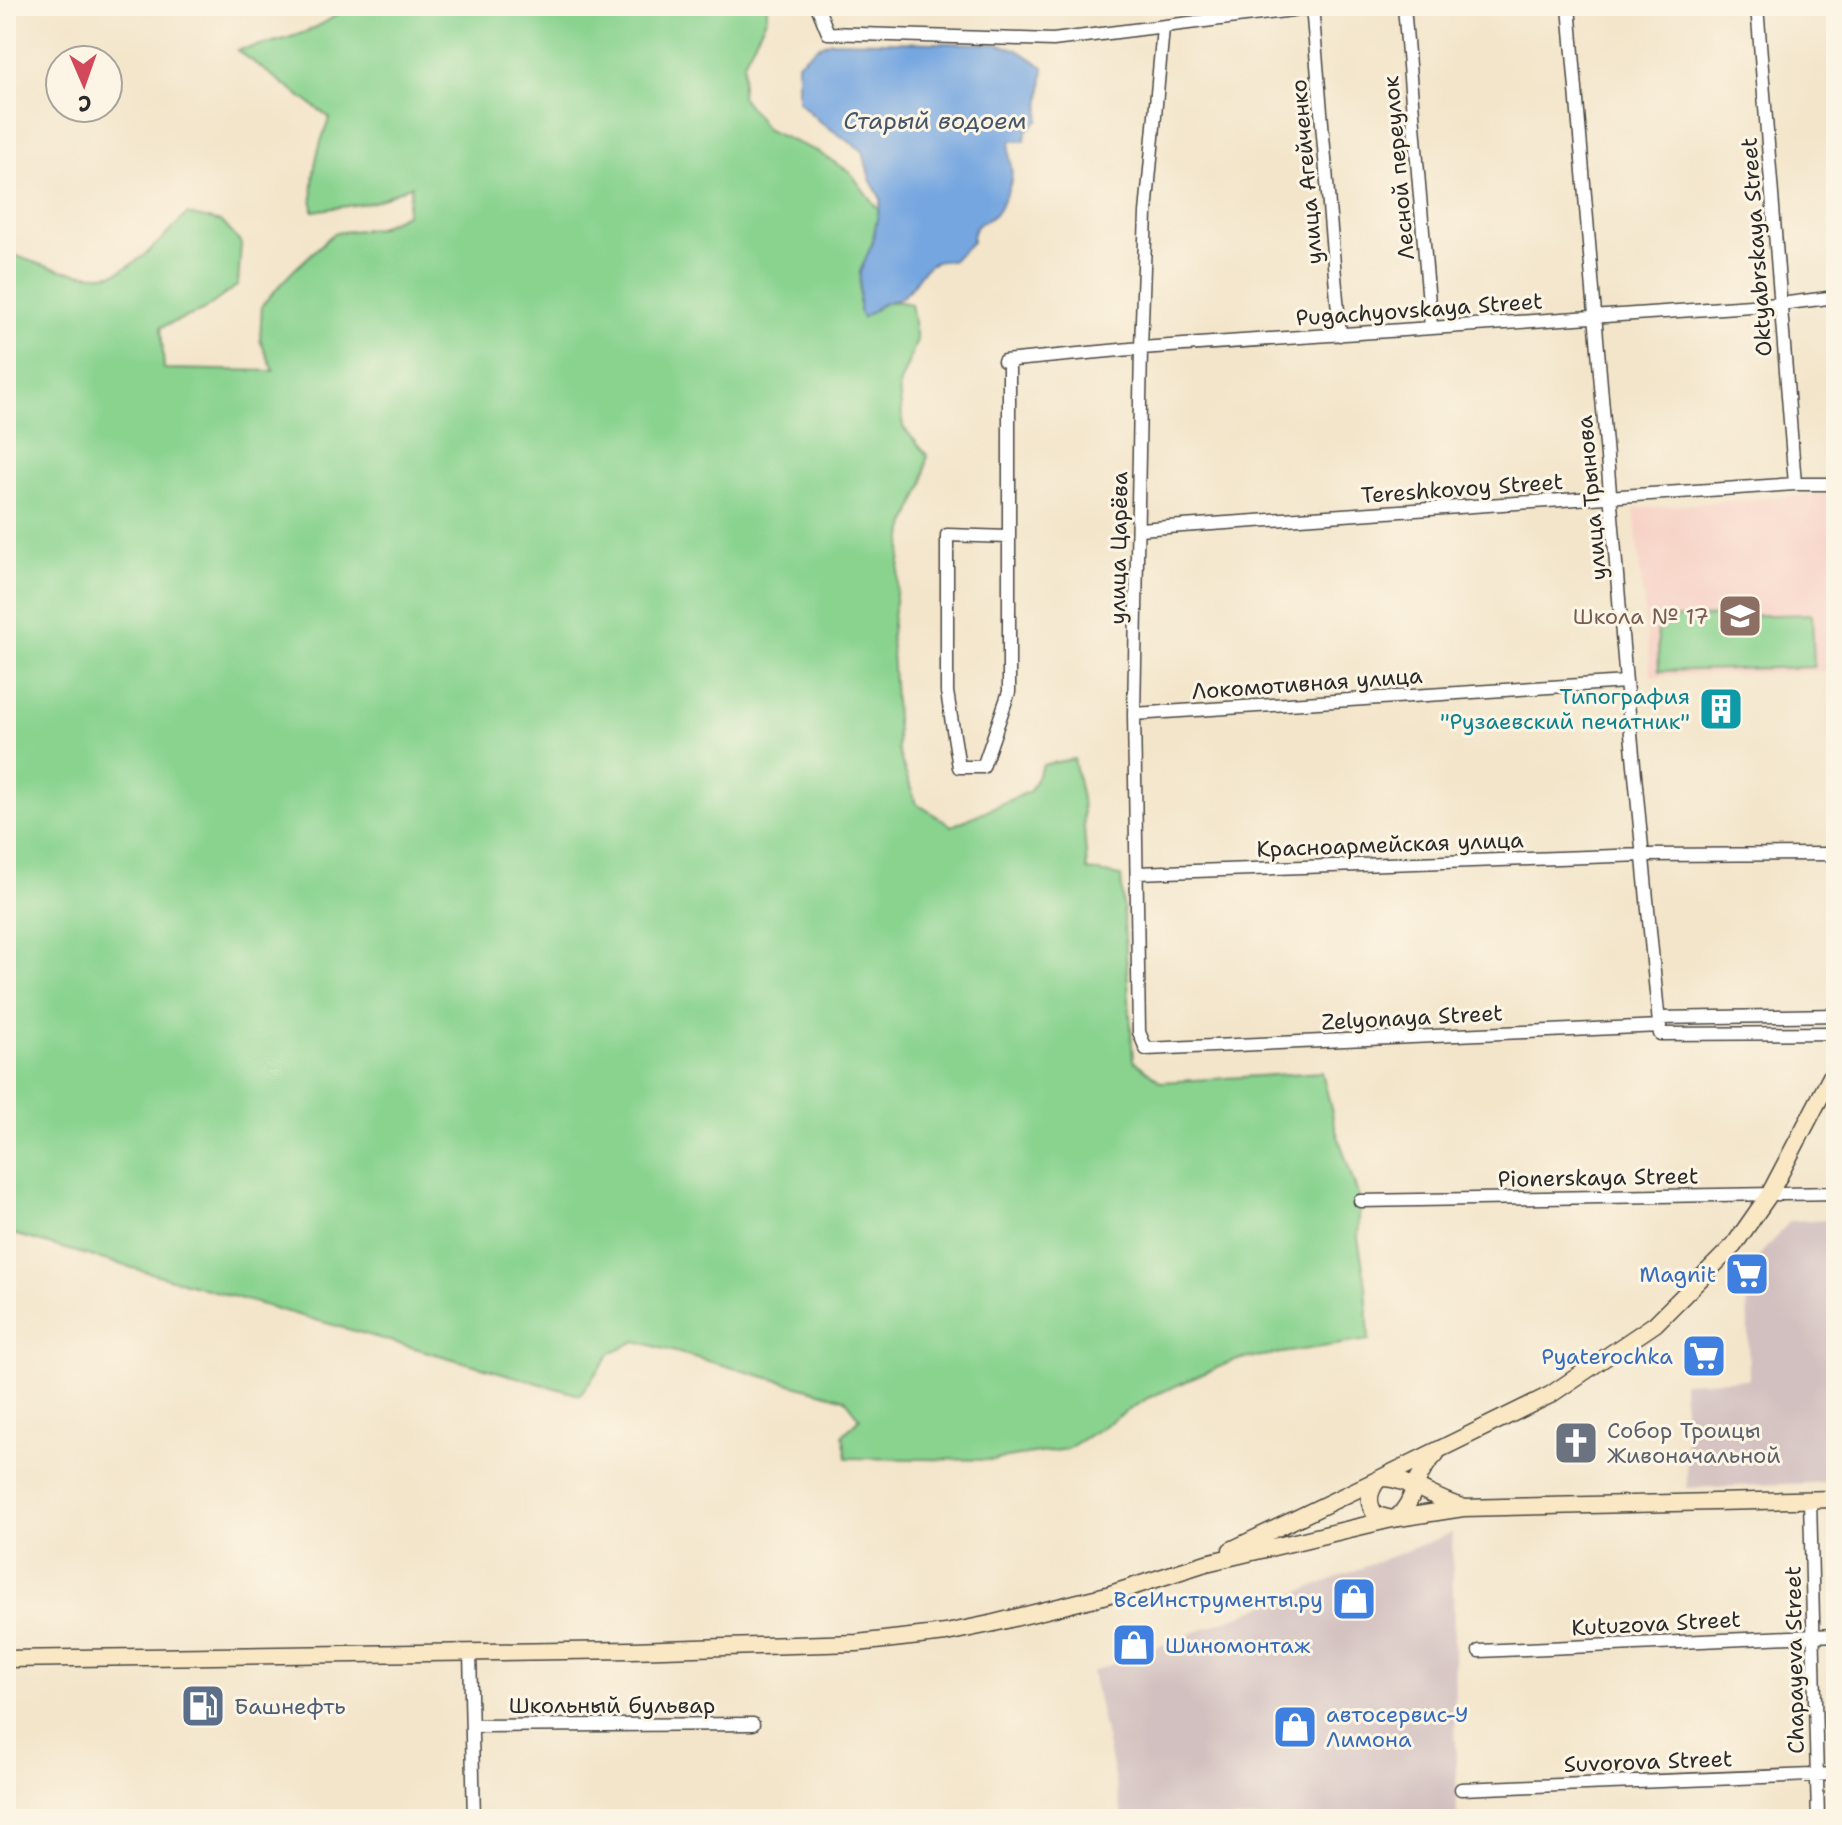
<svg xmlns="http://www.w3.org/2000/svg" width="1842" height="1825" font-family="'Shantell Sans',sans-serif">
<style>
.built{fill:#f7d1c6}
.industrial{fill:#d2bfbf}
.green{fill:#89d38f;stroke:#5a7f5d;stroke-width:2}
.water{fill:#75a6e0;stroke:#506886;stroke-width:2}
.lines{fill:none;stroke-linecap:round;stroke-linejoin:round}
.street-casing{stroke:#494743;stroke-width:15}
.secondary-casing{stroke:#494743;stroke-width:19}
.street{stroke:#fff;stroke-width:12}
.secondary{stroke:#fae7c3;stroke-width:16}
.labels{text-anchor:middle;stroke-width:6;stroke-linejoin:round;paint-order:stroke}
.street-label{font-size:22px;fill:#2b2b2b;stroke:#fcf5e5}
.education-label{font-size:22px;fill:#785e54;stroke:#fcf5e5;text-anchor:end}
.culture-label{font-size:22px;fill:#0d838f;stroke:#fcf5e5;text-anchor:end}
.shop-label{font-size:22px;fill:#366cbe;stroke:#fcf5e5;text-anchor:end}
.worship-label{font-size:22px;fill:#5b616d;stroke:#fcf5e5;text-anchor:start}
.service-label{font-size:22px;fill:#4e5e75;stroke:#fcf5e5;text-anchor:start}
.water-label{font-size:24px;font-style:italic;fill:#45566a;stroke:#fcf5e5}
</style>
<rect width="100%" height="100%" fill="#fcf5e5"/>
<filter id="ink" filterUnits="userSpaceOnUse"><feTurbulence type="fractalNoise" baseFrequency=".0125" numOctaves="2"/><feDisplacementMap in="SourceGraphic" scale="16" xChannelSelector="R" yChannelSelector="G"/><feConvolveMatrix kernelMatrix="1 2 1 2 8 2 1 2 1" color-interpolation-filters="sRGB"/></filter>
<filter id="wash" filterUnits="userSpaceOnUse"><feTurbulence type="fractalNoise" baseFrequency=".006" numOctaves="4" result="noise"/><feDisplacementMap in="SourceGraphic" scale="32" xChannelSelector="R" yChannelSelector="G"/><feGaussianBlur stdDeviation="1.8" result="paint"/><feColorMatrix in="noise" values="0 0 0 0 0 0 0 0 0 0 0 0 0 0 0 0 0 1.4 0 .05"/><feComposite in="paint" operator="in"/></filter>
<g filter="url(#wash)">
<rect width="100%" height="100%" fill="#f3e5ca"/>
<!-- built -->
<path class="built" d="M 1830,493 L 1836,561 L 1836,671 L 1651,676 L 1634,509 Z"/>
<!-- industrial -->
<path class="industrial" d="M 1836,1219 L 1836,1482 L 1687,1488 L 1683,1382 L 1749,1379 L 1747,1293 L 1759,1292 L 1757,1258 L 1790,1221 Z
M 1452,1533 L 1457,1819 L 1123,1819 L 1092,1672 Z"/>
<!-- green -->
<path class="green" d="M 347,6 L 466,6 L 483,11 L 545,15 L 562,6 L 767,6 L 767,17 L 744,62 L 741,96 L 767,130 L 816,151 L 850,172 L 879,211 L 872,244 L 860,272 L 859,310 L 875,310 C 885,299 898,301 911,304 L 917,340 L 899,386 L 903,427 L 927,455 L 923,484 L 904,530 L 891,634 L 898,751 L 916,803 L 952,826 L 1030,791 L 1043,765 L 1074,759 L 1082,799 L 1087,870 L 1121,876 L 1133,1060 L 1161,1082 L 1322,1072 L 1336,1130 L 1360,1201 L 1358,1238 L 1366,1285 L 1369,1340 L 1235,1360 L 1148,1398 L 1067,1449 L 993,1460 L 847,1458 L 843,1435 L 860,1418 L 845,1399 L 636,1341 L 611,1353 L 580,1395 L 6,1232 L 6,250 C 27,264 98,283 120,271 C 146,258 167,234 187,214 L 222,222 L 241,243 L 238,285 L 202,311 L 161,327 L 164,369 L 274,371 L 260,340 L 262,305 L 294,270 L 334,233 L 378,228 L 406,214 L 412,185 L 374,202 L 313,211 C 311,175 316,150 330,118 L 237,50 C 275,43 319,33 347,6 Z
M 1812,614 L 1814,667 L 1659,671 L 1657,618 Z"/>
<!-- water -->
<path class="water" d="M 831,41 L 996,44 L 1016,49 L 1044,67 L 1039,120 L 1026,131 L 1025,141 L 1011,141 C 1006,155 1014,167 1011,180 C 1010,188 1002,203 998,210 C 990,225 972,217 972,242 L 952,261 C 920,258 922,280 903,296 C 895,302 886,301 879,306 C 873,310 868,314 863,318 L 859,311 L 860,272 L 872,244 L 881,199 L 870,179 L 863,151 L 819,121 L 798,101 L 798,63 L 817,47 Z"/>
</g>
<g filter="url(#ink)">
<g class="lines">
<!-- street casing -->
<g class="street-casing">
<path id="street" d="M 817,6 L 828,33 L 1053,40 L 1325,6
M 1312,6 L 1340,335
M 1404,6 L 1431,327
M 1569,6 L 1626,682 L 1660,1034 L 1836,1033
M 1757,6 L 1795,484
M 1163,28 L 1146,213 L 1141,348 L 1134,714 L 1139,1032 L 1146,1049 L 1660,1026
M 1004,361 L 1141,348 L 1780,304 L 1836,297
M 1139,529 L 1795,484 L 1836,484
M 1009,537 L 947,535 L 947,692 L 959,767 L 983,767 L 1009,692 L 1009,362
M 1134,714 L 1626,682
M 1137,873 L 1644,855 L 1836,854
M 1659,1018 L 1836,1015
M 1360,1201 L 1836,1193
M 1810,1500 L 1818,1819
M 1479,1651 L 1836,1635
M 470,1652 L 474,1819
M 473,1726 L 753,1724
M 1461,1789 L 1836,1774"/>
</g>
<!-- secondary casing -->
<g class="secondary-casing">
<path id="secondary" d="M 1381,1478 L 1550,1395 L 1655,1324 L 1734,1245 L 1769,1195 L 1836,1067
M 1378,1480 C 1369,1491 1366,1503 1376,1515 L 1392,1519 L 1463,1508 L 1836,1499
M 1396,1518 C 1416,1502 1413,1475 1436,1454
M 1231,1550 L 1381,1478 C 1409,1478 1435,1500 1462,1507
M 6,1659 L 632,1650 L 857,1643 L 946,1633 L 990,1624 L 1107,1595 L 1206,1563 L 1392,1519"/>
</g>
<!-- street -->
<use href="#street" class="street"/>
<!-- secondary -->
<use href="#secondary" class="secondary"/>
</g>
</g>
<!-- icons -->
<defs>
<g id="school-square" transform="scale(2.3)"><rect x="-9" y="-9" width="18" height="18" rx="4" fill="#8d6e63" stroke="#fcf5e5"/><path d="M0-5L7-2L0 1L-7-2ZM-4 1L0 2.5L4 1V4Q0 6-4 4Z" fill="#fff"/></g>
<g id="building-square" transform="scale(2.3)"><rect x="-9" y="-9" width="18" height="18" rx="4" fill="#0f9aa8" stroke="#fcf5e5"/><path d="M-4-6H4V6H1V3H-1V6H-4ZM-2.5-4.3h1.7v1.8h-1.7ZM.8-4.3h1.7v1.8H.8ZM-2.5-1h1.7V.8h-1.7ZM.8-1h1.7V.8H.8Z" fill="#fff"/></g>
<g id="supermarket-square" transform="scale(2.3)"><rect x="-9" y="-9" width="18" height="18" rx="4" fill="#3f7fe0" stroke="#fcf5e5"/><path d="M-6-5.5h2.5l.6 2H6L4.5 2H-2.5L-4.4-4H-6ZM-1.5 3.2a1.3 1.3 0 1 0 .1 0ZM3 3.2a1.3 1.3 0 1 0 .1 0Z" fill="#fff"/></g>
<g id="church-square" transform="scale(2.3)"><rect x="-9" y="-9" width="18" height="18" rx="4" fill="#6b7280" stroke="#fcf5e5"/><path d="M-1.2-6h2.4v3.5h3.3v2.4h-3.3V6h-2.4V-.1h-3.3v-2.4h3.3Z" fill="#fff"/></g>
<g id="shop-square" transform="scale(2.3)"><rect x="-9" y="-9" width="18" height="18" rx="4" fill="#3f7fe0" stroke="#fcf5e5"/><path d="M-5-2.5h2.3a2.7 3.5 0 0 1 5.4 0H5L5.5 6h-11ZM-1.5-2.5h3a1.5 2.3 0 0 0-3 0Z" fill="#fff"/></g>
<g id="fuel-square" transform="scale(2.3)"><rect x="-9" y="-9" width="18" height="18" rx="4" fill="#5c6f8a" stroke="#fcf5e5"/><path d="M-5.5-6h7V0h2V4h1.3V-2.5L3-4.5l.8-.8L6-3V5H2.5V1h-1V6h-7ZM-4.2-4.7v3.2H.2V-4.7Z" fill="#fff"/></g>
</defs>
<g fill-rule="evenodd">
<use href="#school-square" x="1740" y="616"/>
<use href="#building-square" x="1721" y="709"/>
<use href="#supermarket-square" x="1747" y="1274"/>
<use href="#supermarket-square" x="1704" y="1356"/>
<use href="#church-square" x="1576" y="1443"/>
<use href="#shop-square" x="1354" y="1599"/>
<use href="#shop-square" x="1134" y="1645"/>
<use href="#fuel-square" x="203" y="1706"/>
<use href="#shop-square" x="1295" y="1727"/>
</g>
<g class="labels">
<!-- street labels -->
<g class="street-label">
<text transform="translate(1398 168) rotate(-95)" y="8">Лесной переулок</text>
<text transform="translate(1306 172) rotate(-95)" y="8">улица Агейченко</text>
<text transform="translate(1756 247) rotate(-94)" y="8">Oktyabrskaya Street</text>
<text transform="translate(1419 309) rotate(-4)" y="8">Pugachyovskaya Street</text>
<text transform="translate(1462 488) rotate(-4)" y="8">Tereshkovoy Street</text>
<text transform="translate(1591 498) rotate(-95)" y="8">улица Трынова</text>
<text transform="translate(1118 548) rotate(-89)" y="8">улица Царёва</text>
<text transform="translate(1307 683) rotate(-4)" y="8">Локомотивная улица</text>
<text transform="translate(1390 844) rotate(-2)" y="8">Красноармейская улица</text>
<text transform="translate(1412 1017) rotate(-3)" y="8">Zelyonaya Street</text>
<text transform="translate(1598 1177) rotate(-1)" y="8">Pionerskaya Street</text>
<text transform="translate(1656 1623) rotate(-3)" y="8">Kutuzova Street</text>
<text transform="translate(1794 1660) rotate(-91)" y="8">Chapayeva Street</text>
<text x="612" y="1713">Школьный бульвар</text>
<text transform="translate(1648 1761) rotate(-2)" y="8">Suvorova Street</text>
</g>
<!-- education labels -->
<g class="education-label">
<text x="1709" y="624">Школа № 17</text>
</g>
<!-- culture labels -->
<g class="culture-label">
<text x="1690" y="704">Типография<tspan x="1690" dy="25">"Рузаевский печатник"</tspan></text>
</g>
<!-- shop labels -->
<g class="shop-label">
<text x="1716" y="1282">Magnit</text>
<text x="1673" y="1364">Pyaterochka</text>
<text x="1323" y="1607">ВсеИнструменты.ру</text>
<text x="1165" y="1653" text-anchor="start">Шиномонтаж</text>
<text x="1326" y="1722" text-anchor="start">автосервис-У<tspan x="1326" dy="25">Лимона</tspan></text>
</g>
<!-- worship labels -->
<g class="worship-label">
<text x="1607" y="1438">Собор Троицы<tspan x="1607" dy="25">Живоначальной</tspan></text>
</g>
<!-- service labels -->
<g class="service-label">
<text x="234" y="1714">Башнефть</text>
</g>
<!-- water labels -->
<g class="water-label">
<text x="935" y="129">Старый водоем</text>
</g>
</g>
<!-- margin -->
<rect width="1842" height="1825" fill="none" stroke="#fcf5e5" stroke-width="32"/>
<!-- north arrow -->
<g transform="translate(84 84) rotate(178)"><circle r="38" fill="#fcf5e5" stroke="#a8a49b" stroke-width="2"/>
<path d="M0-6L14 30L0 20L-14 30Z" fill="#d1495b"/>
<text y="-12" font-size="22" font-weight="bold" text-anchor="middle" fill="#2b2b2b">С</text>
</g>
</svg>
